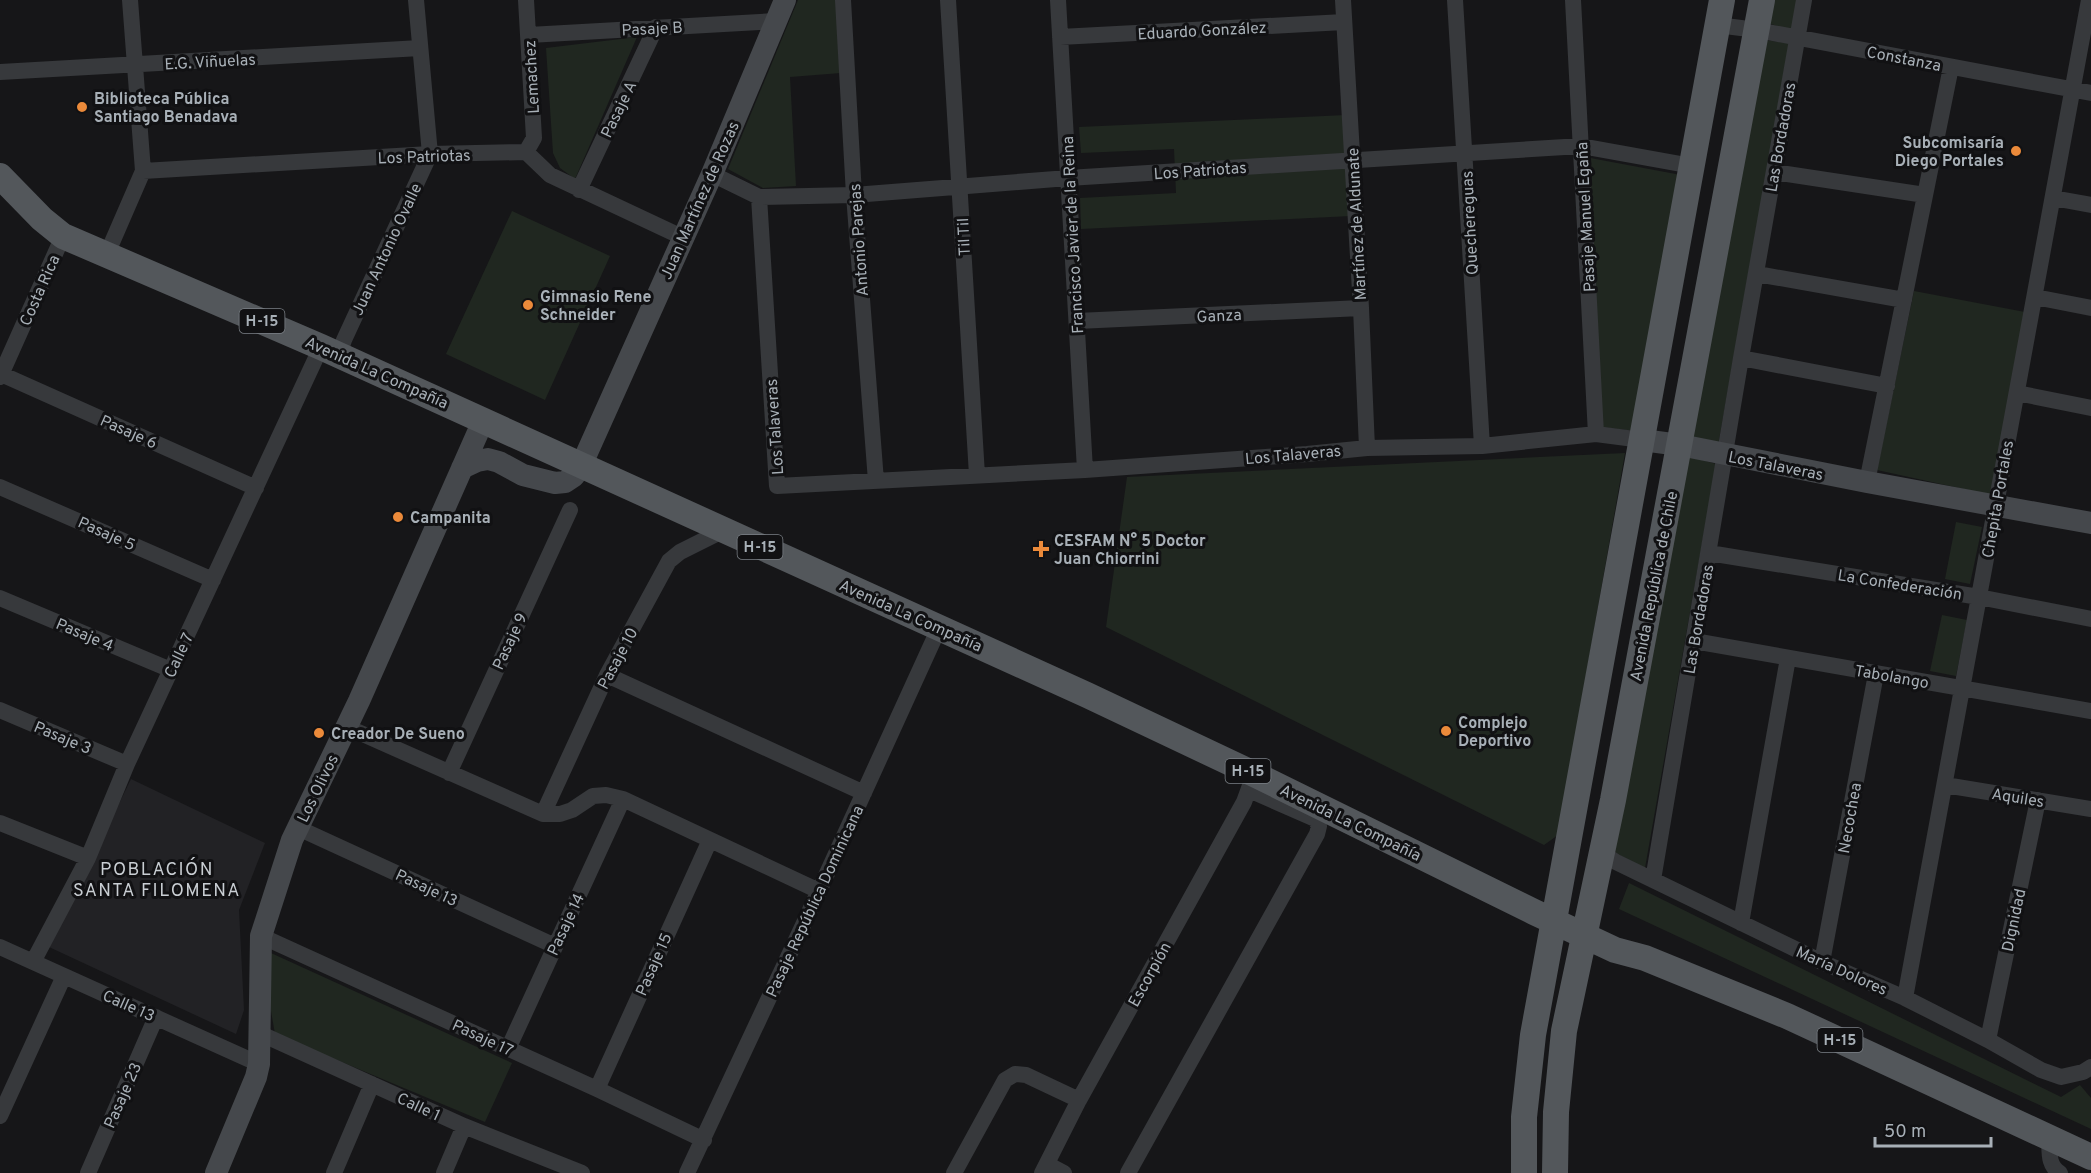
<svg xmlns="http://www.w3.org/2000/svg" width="2091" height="1173" font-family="Overpass,sans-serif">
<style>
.built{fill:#222225}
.green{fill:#202720}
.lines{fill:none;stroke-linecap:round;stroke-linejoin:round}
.street{stroke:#37393c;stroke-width:16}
.secondary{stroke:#45484c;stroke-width:22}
.primary{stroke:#53575b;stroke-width:26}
.poi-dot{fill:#eb8a3a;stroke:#111113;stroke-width:2}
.labels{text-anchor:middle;stroke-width:6;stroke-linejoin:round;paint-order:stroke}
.shield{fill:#111113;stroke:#7b8086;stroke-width:1.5}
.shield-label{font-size:15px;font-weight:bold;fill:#a8b0b7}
.street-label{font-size:16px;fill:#a8b0b7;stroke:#111113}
.poi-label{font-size:16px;font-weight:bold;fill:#a8b0b7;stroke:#111113;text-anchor:start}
.neighbourhood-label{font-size:18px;letter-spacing:1.5px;fill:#c9ced3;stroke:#111113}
</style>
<rect width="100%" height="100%" fill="#161618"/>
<!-- built -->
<path class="built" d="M 131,779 L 265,843 L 239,910 L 244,1010 L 236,1034 L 49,947 Z"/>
<!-- green -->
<path class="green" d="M 798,0 L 838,0 L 841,73 L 790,77 L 796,186 L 763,188 L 728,169 Z
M 1769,0 L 1798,0 L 1792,31 L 1765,22 Z
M 637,37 L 575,179 L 560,168 L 553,153 L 546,48 Z
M 1764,40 L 1789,43 L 1718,446 L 1691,438 Z
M 1346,115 L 1351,216 L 1081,229 L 1080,198 L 1176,193 L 1174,149 L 1081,153 L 1079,127 Z
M 1585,157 L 1681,175 L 1634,431 L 1602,427 Z
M 512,211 L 610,256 L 545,400 L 446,354 Z
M 1914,291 L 2025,312 L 1991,495 L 1877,470 Z
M 1625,453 L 1558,835 L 1544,845 L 1106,627 L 1127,477 Z
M 1685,455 L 1716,464 L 1645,868 L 1610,850 Z
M 1956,522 L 1982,527 L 1970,584 L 1945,579 Z
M 1942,615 L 1967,620 L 1956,676 L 1930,671 Z
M 1629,883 L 2061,1097 L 2080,1085 L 2091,1098 L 2091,1129 L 1619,909 Z
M 260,948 L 512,1063 L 485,1122 L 275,1034 Z"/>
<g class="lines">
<!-- street -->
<path class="street" d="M 526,0 L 534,138 L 526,152
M 843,0 L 854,195 L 876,481
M 948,0 L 977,475
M 1058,0 L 1085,470
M 1343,0 L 1361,308 L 1367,448
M 1455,0 L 1482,446
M 1573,0 L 1596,434
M 1717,25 L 1757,30 L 2091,93
M 529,35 L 776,21
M 1060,37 L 1344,22
M 0,72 L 420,48
M 143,171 L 430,154 L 526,152 L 550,175 L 682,237
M 1774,172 L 1925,195
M 712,174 L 759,197 L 854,195 L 1068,178 L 1581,146 L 1692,166
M 579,190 L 656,27
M 759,197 L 777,486 L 1085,470 L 1307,454 L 1367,448 L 1482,446 L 1596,434 L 1642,440
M 2053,198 L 2091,205
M 107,254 L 143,171 L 130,0
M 1757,274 L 1904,300
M 2035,297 L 2091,308
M 1077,321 L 1361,308
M 339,355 L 344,340 L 430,154 L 416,0
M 1741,358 L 1887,386
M 1,374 L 256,488
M 0,377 L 63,236
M 2017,393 L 2091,408
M 1867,482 L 1951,67
M 0,487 L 213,580
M 1709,553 L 1979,597 L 2091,619
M 0,598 L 171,670
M 1694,641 L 2091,711
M 607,675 L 864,793
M 0,710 L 127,764
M 347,727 L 543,814 L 560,814 L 572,810 L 593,796 L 606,795 L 623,799 L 819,891
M 449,773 L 570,510
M 1945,785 L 2091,809
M 543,814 L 607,675 L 669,561 L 680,552 L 724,530
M 0,823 L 88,858
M 298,828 L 555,946
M 1602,853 L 1616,862 L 1822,962 L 1905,998 L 1988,1040 L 2041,1070 L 2061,1077 L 2083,1072 L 2091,1067
M 1653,880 L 1741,358 L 1804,0
M 1741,923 L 1788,658
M 261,936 L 597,1089 L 704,1140
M 0,947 L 259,1064
M 33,962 L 88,858 L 127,764 L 321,347
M 1822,962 L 1876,674
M 1905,998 L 2089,0
M 259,1033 L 464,1126 L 582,1173
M 1988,1040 L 2038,800
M 508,1049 L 623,799
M 597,1089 L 710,840
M 0,1116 L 64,976
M 2049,1137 C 2050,1151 2047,1165 2060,1173
M 1047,1164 L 1064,1173
M 88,1173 L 156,1017
M 334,1173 L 372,1084
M 444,1173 L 464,1126
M 687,1173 L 819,891 L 939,628
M 954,1173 L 1005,1080 L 1015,1074 L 1026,1075 L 1079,1100
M 1042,1173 L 1079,1100 L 1244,802 L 1252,780
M 1128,1173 L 1317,834 L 1319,826 L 1315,819 L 1249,790"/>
<!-- secondary -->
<path class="secondary" d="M 1642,440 L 1680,445 L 1867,482 L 2091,523
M 462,468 L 477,461 L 488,459 L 499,462 L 523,475 L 555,483 L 565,482 L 574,476 L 581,466 L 712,174 L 785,0
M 216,1173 L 256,1077 L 259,1064 L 261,936 L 292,840 L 359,701 L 483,421"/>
<!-- primary -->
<path class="primary" d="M 0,176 L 42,219 L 63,236 L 321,347 L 1087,695 L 1254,774 L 1534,912 L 1615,950 L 1645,958 L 1787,1016 L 2091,1157
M 1524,1173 L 1524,1117 L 1533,1035 L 1722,0
M 1555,1173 L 1556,1112 L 1564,1031 L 1613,800 L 1762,0"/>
</g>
<!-- markers -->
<g class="poi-dot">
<circle cx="82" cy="107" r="6"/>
<circle cx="2016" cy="151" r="6"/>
<circle cx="528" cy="305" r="6"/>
<circle cx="398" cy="517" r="6"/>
<path d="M1038 540h6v6h6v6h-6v6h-6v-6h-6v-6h6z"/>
<circle cx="1446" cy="731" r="6"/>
<circle cx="319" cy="733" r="6"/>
</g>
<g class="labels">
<!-- shield labels -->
<g class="shield">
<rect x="239.5" y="309" width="45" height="24" rx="4.5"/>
<rect x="737.5" y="535" width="45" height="24" rx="4.5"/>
<rect x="1225.5" y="759" width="45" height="24" rx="4.5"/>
<rect x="1817.5" y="1028" width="45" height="24" rx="4.5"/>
</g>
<g class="shield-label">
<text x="262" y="326">H-15</text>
<text x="760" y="552">H-15</text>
<text x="1248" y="776">H-15</text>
<text x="1840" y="1045">H-15</text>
</g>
<!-- street labels -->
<g class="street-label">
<text transform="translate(652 28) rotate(-3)" y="6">Pasaje B</text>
<text transform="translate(1202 30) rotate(-3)" y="6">Eduardo González</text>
<text transform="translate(1904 58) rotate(11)" y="6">Constanza</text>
<text transform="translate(210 61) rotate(-3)" y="6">E.G. Viñuelas</text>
<text transform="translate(531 77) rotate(-93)" y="6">Lemachez</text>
<text transform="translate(618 109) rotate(-64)" y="6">Pasaje A</text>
<text transform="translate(1780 137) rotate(-80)" y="6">Las Bordadoras</text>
<text transform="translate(424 156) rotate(-2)" y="6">Los Patriotas</text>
<text transform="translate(1200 170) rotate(-4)" y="6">Los Patriotas</text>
<text transform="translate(699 200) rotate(-66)" y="6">Juan Martínez de Rozas</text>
<text transform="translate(1585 217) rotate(-93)" y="6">Pasaje Manuel Egaña</text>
<text transform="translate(1469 223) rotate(-93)" y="6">Quechereguas</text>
<text transform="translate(1356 224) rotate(-93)" y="6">Martínez de Aldunate</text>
<text transform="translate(1072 235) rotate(-93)" y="6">Francisco Javier de la Reina</text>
<text transform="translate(963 237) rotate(-93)" y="6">Til Til</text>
<text transform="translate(858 240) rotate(-94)" y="6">Antonio Parejas</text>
<text transform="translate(386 249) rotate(-65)" y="6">Juan Antonio Ovalle</text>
<text transform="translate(39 290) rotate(-66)" y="6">Costa Rica</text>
<text transform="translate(1219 315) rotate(-3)" y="6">Ganza</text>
<text transform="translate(377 372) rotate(24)" y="6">Avenida La Compañía</text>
<text transform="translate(774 427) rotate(-94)" y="6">Los Talaveras</text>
<text transform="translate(129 431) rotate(24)" y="6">Pasaje 6</text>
<text transform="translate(1293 454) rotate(-5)" y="6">Los Talaveras</text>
<text transform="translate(1776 465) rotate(11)" y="6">Los Talaveras</text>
<text transform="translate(1997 499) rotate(-80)" y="6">Chepita Portales</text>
<text transform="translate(107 533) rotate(24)" y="6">Pasaje 5</text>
<text transform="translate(1900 584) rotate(9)" y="6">La Confederación</text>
<text transform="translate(1653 586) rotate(-79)" y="6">Avenida República de Chile</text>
<text transform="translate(911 615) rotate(24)" y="6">Avenida La Compañía</text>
<text transform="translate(1698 619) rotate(-80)" y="6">Las Bordadoras</text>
<text transform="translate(85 634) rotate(23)" y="6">Pasaje 4</text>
<text transform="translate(509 641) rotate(-65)" y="6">Pasaje 9</text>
<text transform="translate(178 655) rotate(-65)" y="6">Calle 7</text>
<text transform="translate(617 658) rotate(-62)" y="6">Pasaje 10</text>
<text transform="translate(1892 676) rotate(10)" y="6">Tabolango</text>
<text transform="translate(63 737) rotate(23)" y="6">Pasaje 3</text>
<text transform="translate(317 788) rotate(-64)" y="6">Los Olivos</text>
<text transform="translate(2018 797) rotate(9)" y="6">Aquiles</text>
<text transform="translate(1849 818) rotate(-80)" y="6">Necochea</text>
<text transform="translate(1351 822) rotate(26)" y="6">Avenida La Compañía</text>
<text transform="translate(427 887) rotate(25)" y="6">Pasaje 13</text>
<text transform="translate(814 901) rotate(-65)" y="6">Pasaje República Dominicana</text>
<text transform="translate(2013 920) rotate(-78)" y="6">Dignidad</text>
<text transform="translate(565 924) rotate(-65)" y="6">Pasaje 14</text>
<text transform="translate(653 964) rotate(-66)" y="6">Pasaje 15</text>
<text transform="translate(1842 970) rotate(24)" y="6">María Dolores</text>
<text transform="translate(1149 974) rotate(-61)" y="6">Escorpión</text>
<text transform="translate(129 1005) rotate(24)" y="6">Calle 13</text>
<text transform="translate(483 1037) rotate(25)" y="6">Pasaje 17</text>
<text transform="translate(122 1095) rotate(-66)" y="6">Pasaje 23</text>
<text transform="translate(419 1106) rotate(25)" y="6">Calle 1</text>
</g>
<!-- poi labels -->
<g class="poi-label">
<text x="94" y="104">Biblioteca Pública<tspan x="94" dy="18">Santiago Benadava</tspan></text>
<text x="2004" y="148" text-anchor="end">Subcomisaría<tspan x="2004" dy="18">Diego Portales</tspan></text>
<text x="540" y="302">Gimnasio Rene<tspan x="540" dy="18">Schneider</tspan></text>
<text x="410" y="523">Campanita</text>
<text x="1054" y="546">CESFAM N° 5 Doctor<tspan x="1054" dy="18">Juan Chiorrini</tspan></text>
<text x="1458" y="728">Complejo<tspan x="1458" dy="18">Deportivo</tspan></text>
<text x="331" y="739">Creador De Sueno</text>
</g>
<!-- neighbourhood labels -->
<g class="neighbourhood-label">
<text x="157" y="875">POBLACIÓN<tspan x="157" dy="21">SANTA FILOMENA</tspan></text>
</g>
</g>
<!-- scale -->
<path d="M1875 1137v9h116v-9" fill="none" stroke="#a8b0b7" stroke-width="3"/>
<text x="1884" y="1137" font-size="18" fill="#a8b0b7" stroke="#111113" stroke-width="4.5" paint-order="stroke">50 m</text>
</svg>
